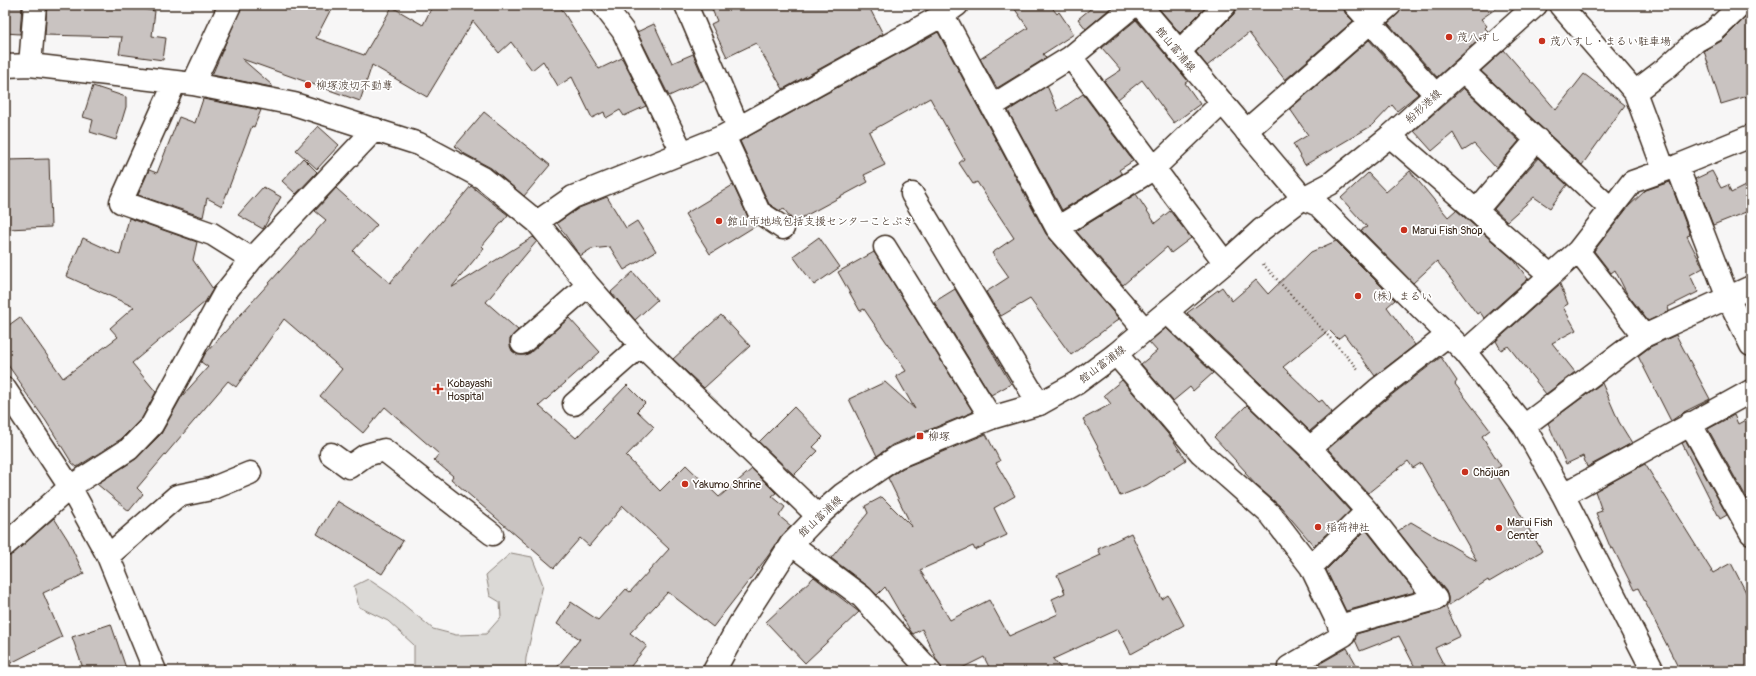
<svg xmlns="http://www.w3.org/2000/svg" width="1756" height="676" font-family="Pangolin,'Klee One',sans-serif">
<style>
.green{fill:#dbd9d6;stroke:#8b827a}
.building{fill:#c9c3c1;stroke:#3b2a1e}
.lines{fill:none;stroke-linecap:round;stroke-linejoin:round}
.minor-casing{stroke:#3b2a1e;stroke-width:25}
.major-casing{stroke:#3b2a1e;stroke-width:25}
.path{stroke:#3b2a1e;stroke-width:2.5;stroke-dasharray:1 3;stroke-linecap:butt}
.minor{stroke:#fff;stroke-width:22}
.major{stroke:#fff;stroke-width:22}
.poi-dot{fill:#c8321e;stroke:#fff;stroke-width:1.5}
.labels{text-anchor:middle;stroke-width:3.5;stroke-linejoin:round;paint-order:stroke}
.poi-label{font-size:11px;fill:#3b2a1e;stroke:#fff;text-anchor:start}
.street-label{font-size:11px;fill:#3b2a1e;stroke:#fff}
</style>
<rect width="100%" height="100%" fill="#f7f6f6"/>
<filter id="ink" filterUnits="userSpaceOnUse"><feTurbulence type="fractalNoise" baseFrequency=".025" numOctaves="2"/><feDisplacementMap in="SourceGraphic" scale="8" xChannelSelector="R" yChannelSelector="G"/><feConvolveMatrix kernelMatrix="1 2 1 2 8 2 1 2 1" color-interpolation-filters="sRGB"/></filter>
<g filter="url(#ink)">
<!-- green -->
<path class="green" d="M 511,553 L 532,557 L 543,585 L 526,658 L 525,671 L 414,671 L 414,645 L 388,621 L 359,607 L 354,586 L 368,579 L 392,595 L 433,629 L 456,635 L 486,634 L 501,617 L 500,602 L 490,596 L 486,575 Z"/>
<!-- building -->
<path class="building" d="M 5,5 L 22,5 L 20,34 L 5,33 Z
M 47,5 L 115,5 L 155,11 L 152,36 L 166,38 L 163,60 L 119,54 L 122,37 L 45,35 Z
M 242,5 L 333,5 L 316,38 L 364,55 L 392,7 L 423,25 L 433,5 L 559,5 L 599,69 L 622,58 L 646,106 L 624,116 L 620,110 L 606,118 L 604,112 L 592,118 L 572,77 L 558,86 L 543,61 L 532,70 L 511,42 L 499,53 L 473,21 L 427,97 L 372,65 L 360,101 L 242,59 L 272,85 L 271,87 L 212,75 Z
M 710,5 L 868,5 L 883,34 L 783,89 L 756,43 L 727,57 L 711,24 L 717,21 Z
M 1012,5 L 1050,5 L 1057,14 L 1059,12 L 1074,34 L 1043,54 L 1046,58 L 997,88 L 980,59 L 1028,28 Z
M 1095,5 L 1114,5 L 1086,29 L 1078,19 Z
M 1156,5 L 1208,5 L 1180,33 Z
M 1237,5 L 1343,5 L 1345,13 L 1353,21 L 1285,80 L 1249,33 L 1207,66 L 1196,52 L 1234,14 Z
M 1403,5 L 1501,5 L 1481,19 L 1487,26 L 1485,28 L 1488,31 L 1437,77 L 1388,23 L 1398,14 Z
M 1751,12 L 1751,95 L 1721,104 L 1704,51 L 1723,40 Z
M 1136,20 L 1188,81 L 1185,83 L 1200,104 L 1174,123 L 1142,80 L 1118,99 L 1104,81 L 1121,70 L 1102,48 Z
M 654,24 L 672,63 L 693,54 L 704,80 L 669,96 L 637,32 Z
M 938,32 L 1046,234 L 1119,319 L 1071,355 L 1030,299 L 1001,316 L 986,292 L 1009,277 L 992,253 L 1014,238 L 977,182 L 973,184 L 959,163 L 964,159 L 930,98 L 869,132 L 885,165 L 864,175 L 868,182 L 794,222 L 784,209 L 780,211 L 769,204 L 740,141 Z
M 1369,40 L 1418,94 L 1397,111 L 1392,105 L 1373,125 L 1305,165 L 1293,144 L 1308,135 L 1290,109 Z
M 1504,50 L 1556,110 L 1584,74 L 1625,105 L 1582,165 L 1481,71 Z
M 93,86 L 126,97 L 126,107 L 116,140 L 90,132 L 93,120 L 83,117 Z
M 1047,86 L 1058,111 L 1083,94 L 1133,161 L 1119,170 L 1122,174 L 1062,210 L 1008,111 Z
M 1463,88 L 1519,141 L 1496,168 L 1474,144 L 1463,151 L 1453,133 L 1432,151 L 1414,131 Z
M 203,99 L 261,110 L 254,127 L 252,126 L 222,206 L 207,198 L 203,217 L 138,195 L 149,170 L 157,173 L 179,117 L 195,123 Z
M 484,112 L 550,165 L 524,196 L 491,168 L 465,154 L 455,146 Z
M 318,126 L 339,145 L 317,169 L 296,150 Z
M 303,158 L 317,172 L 296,194 L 282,181 Z
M 1538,158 L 1567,185 L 1550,208 L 1534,197 L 1507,221 L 1494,209 Z
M 49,159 L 51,227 L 8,229 L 6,160 Z
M 1410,171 L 1448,217 L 1456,210 L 1514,260 L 1528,279 L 1484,318 L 1480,312 L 1477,314 L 1437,261 L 1413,283 L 1361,230 L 1367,227 L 1341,198 L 1368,173 L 1386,192 Z
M 1712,171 L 1721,188 L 1728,185 L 1731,193 L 1751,183 L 1751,210 L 1713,225 L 1695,179 Z
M 1670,182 L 1690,235 L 1687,236 L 1703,268 L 1690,275 L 1698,292 L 1668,307 L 1669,311 L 1648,321 L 1626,292 L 1615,270 L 1611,273 L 1594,251 L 1628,207 L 1646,190 Z
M 733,185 L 748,217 L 757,225 L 710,254 L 685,214 Z
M 471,186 L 508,215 L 482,246 L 484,248 L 451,288 L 533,237 L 537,241 L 486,302 L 518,330 L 510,339 L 510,346 L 512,351 L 518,355 L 525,355 L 530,353 L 569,318 L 600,352 L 539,406 L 576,438 L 627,385 L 645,403 L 637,411 L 654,427 L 626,456 L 660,491 L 686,465 L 719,497 L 752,469 L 776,493 L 772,496 L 785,507 L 779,516 L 791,526 L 781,537 L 768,556 L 713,627 L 668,592 L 630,633 L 647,646 L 627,671 L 554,671 L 580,639 L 557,624 L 571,602 L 598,620 L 626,589 L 630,592 L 669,549 L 623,506 L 589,546 L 580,538 L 554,568 L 451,479 L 453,476 L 434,460 L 439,454 L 385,407 L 363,433 L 320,396 L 342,369 L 284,319 L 236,387 L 228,381 L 137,488 L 143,494 L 129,511 L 97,484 L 136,459 L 161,434 L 182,396 L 208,367 L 201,362 L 205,354 L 326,220 L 315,211 L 336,188 L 377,225 L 353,251 L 390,283 Z
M 263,187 L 281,197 L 263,229 L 238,215 Z
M 1136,194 L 1155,223 L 1170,211 L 1191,238 L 1171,253 L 1167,247 L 1123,285 L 1076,231 Z
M 607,197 L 626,228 L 637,221 L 656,251 L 624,270 L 610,247 L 591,249 L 580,256 L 557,223 L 579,208 Z
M 129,218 L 197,242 L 193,260 L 213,289 L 205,302 L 132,363 L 156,392 L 142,418 L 121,439 L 77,467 L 72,463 L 46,421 L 21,386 L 22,385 L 5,361 L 5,328 L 20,317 L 63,378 L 118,337 L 110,328 L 134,307 L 66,276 L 83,238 L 120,255 Z
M 819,237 L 840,267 L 814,285 L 793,256 Z
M 1336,241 L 1395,300 L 1387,307 L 1415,345 L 1375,376 L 1344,334 L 1338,339 L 1329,330 L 1283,367 L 1319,402 L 1322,400 L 1332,412 L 1310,431 L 1187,313 L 1222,287 L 1232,301 L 1256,280 L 1268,294 L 1311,252 Z
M 874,252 L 973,412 L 892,445 L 877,456 L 849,399 L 885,382 L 915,409 L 896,376 L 906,371 L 864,309 L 860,311 L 838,272 Z
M 633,272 L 657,300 L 635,320 L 611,292 Z
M 1560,284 L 1568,304 L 1563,307 L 1576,330 L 1552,343 L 1575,372 L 1546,394 L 1508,346 L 1501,350 L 1496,341 Z
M 955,289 L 1011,384 L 991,395 L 934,302 Z
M 721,315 L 750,346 L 704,388 L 673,359 Z
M 1166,328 L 1213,373 L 1193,391 L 1190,387 L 1173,401 L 1141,364 L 1157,351 L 1149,342 Z
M 1676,335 L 1710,399 L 1684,412 L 1671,421 L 1638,356 L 1650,347 Z
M 1441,357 L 1457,381 L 1455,384 L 1490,430 L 1482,436 L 1501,466 L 1494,470 L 1542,551 L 1489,582 L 1488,580 L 1446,607 L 1460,636 L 1435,648 L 1447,671 L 1417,671 L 1399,636 L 1360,651 L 1355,640 L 1356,634 L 1439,611 L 1444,608 L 1448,603 L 1448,597 L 1446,591 L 1398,531 L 1411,522 L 1477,561 L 1421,463 L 1413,468 L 1408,461 L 1368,493 L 1328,449 L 1385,400 Z
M 1122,380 L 1173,440 L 1186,460 L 1147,485 L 1120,496 L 1100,451 L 1083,419 L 1111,404 L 1104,395 Z
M 1602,383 L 1619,422 L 1632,443 L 1587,467 L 1583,456 L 1566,464 L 1548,423 Z
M 1247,405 L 1301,457 L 1350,511 L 1314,546 L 1281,507 L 1256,485 L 1245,473 L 1246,472 L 1214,437 Z
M 794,407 L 823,437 L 813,447 L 818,451 L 794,475 L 759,442 Z
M 1734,415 L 1738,424 L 1751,417 L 1751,502 L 1749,503 L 1708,429 Z
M 986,434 L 1000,461 L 996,463 L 1015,496 L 994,508 L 1007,535 L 975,550 L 973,546 L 920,570 L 950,620 L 989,600 L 1009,636 L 1058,614 L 1052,599 L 1065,593 L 1057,575 L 1101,555 L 1098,549 L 1131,533 L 1162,599 L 1168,595 L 1184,625 L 1131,654 L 1118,629 L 1053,659 L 1063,671 L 991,671 L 984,657 L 956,671 L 942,671 L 922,629 L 913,634 L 910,630 L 885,587 L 877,595 L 869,587 L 831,558 L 868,513 L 865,506 L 882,497 L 912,527 L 888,478 L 903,468 Z
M 1686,441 L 1727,515 L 1720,519 L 1682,443 Z
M 1645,464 L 1713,573 L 1731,563 L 1751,602 L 1751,671 L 1680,671 L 1638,588 L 1634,590 L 1613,548 L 1611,549 L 1596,513 L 1602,511 L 1595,491 Z
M 337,501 L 403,541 L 382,574 L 317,534 Z
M 54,518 L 68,540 L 84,574 L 43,593 L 62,637 L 5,666 L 5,557 L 13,554 Z
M 1366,530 L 1415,592 L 1346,611 L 1326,570 Z
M 814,577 L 859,612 L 805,663 L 766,622 Z
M 111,624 L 127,671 L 84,671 L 72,637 Z
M 1347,648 L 1360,671 L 1307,671 Z"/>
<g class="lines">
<!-- minor casing -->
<g class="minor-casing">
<path id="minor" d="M 603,5 L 623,31 L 682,152
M 686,5 L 738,127
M 1355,5 L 1435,94
M 1560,5 L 1635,92 L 1664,170
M 943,15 L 1057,228 L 1145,330
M 1179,52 L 1225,5
M 1071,57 L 1225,263
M 30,65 L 35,5
M 5,66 L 30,65 L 193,84 L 294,104 L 419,144 L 483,178 L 537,222 L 588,285 L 641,345 L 818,516
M 1463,71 L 1610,208
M 175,82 L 121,202 L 212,234 L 252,259
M 193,84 L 230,5
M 1635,92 L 1665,69 L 1696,41 L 1714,31 L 1741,5
M 992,106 L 1071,57 L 1134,5
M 1246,131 L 1390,5
M 724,136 L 759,212 L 783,228
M 1390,136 L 1550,275
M 1677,166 L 1728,298 L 1751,345
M 912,194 L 1039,404
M 1303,198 L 1318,205 L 1465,352 L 1524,426 L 1563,495 L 1653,671
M 1476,211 L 1537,139
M 537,222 L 573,197 L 724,136 L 943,15 L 957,5
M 1057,228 L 1153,169 L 1222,103
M 885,247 L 991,418
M 1578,251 L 1644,336
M 1167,312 L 1310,448 L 1367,511 L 1436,599 L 1339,626
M 522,343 L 588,285
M 1465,352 L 1578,251 L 1632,182 L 1677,166 L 1751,136
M 1116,354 L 1201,453 L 1271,515 L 1311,567 L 1344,635 L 1289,667 L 1292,671
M 5,389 L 70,487 L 108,556 L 155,671
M 574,404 L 641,345
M 1690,423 L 1751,533
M 1524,426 L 1644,336 L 1751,287
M 1310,448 L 1377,390 L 1448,335
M 331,454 L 349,467 L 366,455 L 384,450 L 492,534
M 1563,495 L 1751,391
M 791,544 L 862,597 L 930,671
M 5,545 L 70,487 L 129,449 L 152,425 L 224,294 L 252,259 L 375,129
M 108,556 L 177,496 L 211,489 L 250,473
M 1311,567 L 1367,511"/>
</g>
<!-- major casing -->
<g class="major-casing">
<path id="major" d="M 1140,5 L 1303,198
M 714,671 L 739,625 L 791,544 L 818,516 L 843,494 L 897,457 L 991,418 L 1039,404 L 1077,383 L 1116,354 L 1225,263 L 1261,230 L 1303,198 L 1330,184 L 1390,136 L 1536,5"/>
</g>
<!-- path -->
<path class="path" d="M 1263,264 L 1359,370"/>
<!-- minor -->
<use href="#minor" class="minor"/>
<!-- major -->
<use href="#major" class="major"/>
</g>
</g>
<!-- markers -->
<g class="poi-dot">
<circle cx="1449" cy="37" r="4"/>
<circle cx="1542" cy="41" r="4"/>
<circle cx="308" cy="85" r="4"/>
<circle cx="719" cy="221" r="4"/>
<circle cx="1404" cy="230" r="4"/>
<circle cx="1358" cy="296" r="4"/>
<path d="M436 383h4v4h4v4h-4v4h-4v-4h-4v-4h4z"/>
<rect x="916" y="432" width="8" height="8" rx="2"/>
<circle cx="1465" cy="472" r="4"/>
<circle cx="685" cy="484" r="4"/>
<circle cx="1318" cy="527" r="4"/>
<circle cx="1499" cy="528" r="4"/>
</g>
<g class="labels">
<!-- poi labels -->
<g class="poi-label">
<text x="1457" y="41">茂八すし</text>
<text x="1550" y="45">茂八すし・まるい駐車場</text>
<text x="316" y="89">柳塚波切不動尊</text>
<text x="727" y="225">館山市地域包括支援センターことぶき</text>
<text x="1412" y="234">Marui Fish Shop</text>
<text x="1366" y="300">（株）まるい</text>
<text x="447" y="387">Kobayashi<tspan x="447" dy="13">Hospital</tspan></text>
<text x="928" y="440">柳塚</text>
<text x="1473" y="476">Chōjuan</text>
<text x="693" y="488">Yakumo Shrine</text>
<text x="1507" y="526">Marui Fish<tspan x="1507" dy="13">Center</tspan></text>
<text x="1326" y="531">稲荷神社</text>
</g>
<!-- street labels -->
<g class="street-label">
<text transform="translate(1176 49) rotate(50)" y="4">館山富浦線</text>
<text transform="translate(1423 106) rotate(-42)" y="4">船形港線</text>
<text transform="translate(1102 364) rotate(-37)" y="4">館山富浦線</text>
<text transform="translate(820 516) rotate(-43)" y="4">館山富浦線</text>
</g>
</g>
<!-- margin -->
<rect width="1756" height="676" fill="none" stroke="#fff" stroke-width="20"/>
<rect x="10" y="10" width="1736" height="656" fill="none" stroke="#3b2a1e" stroke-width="1.5" filter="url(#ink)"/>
</svg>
